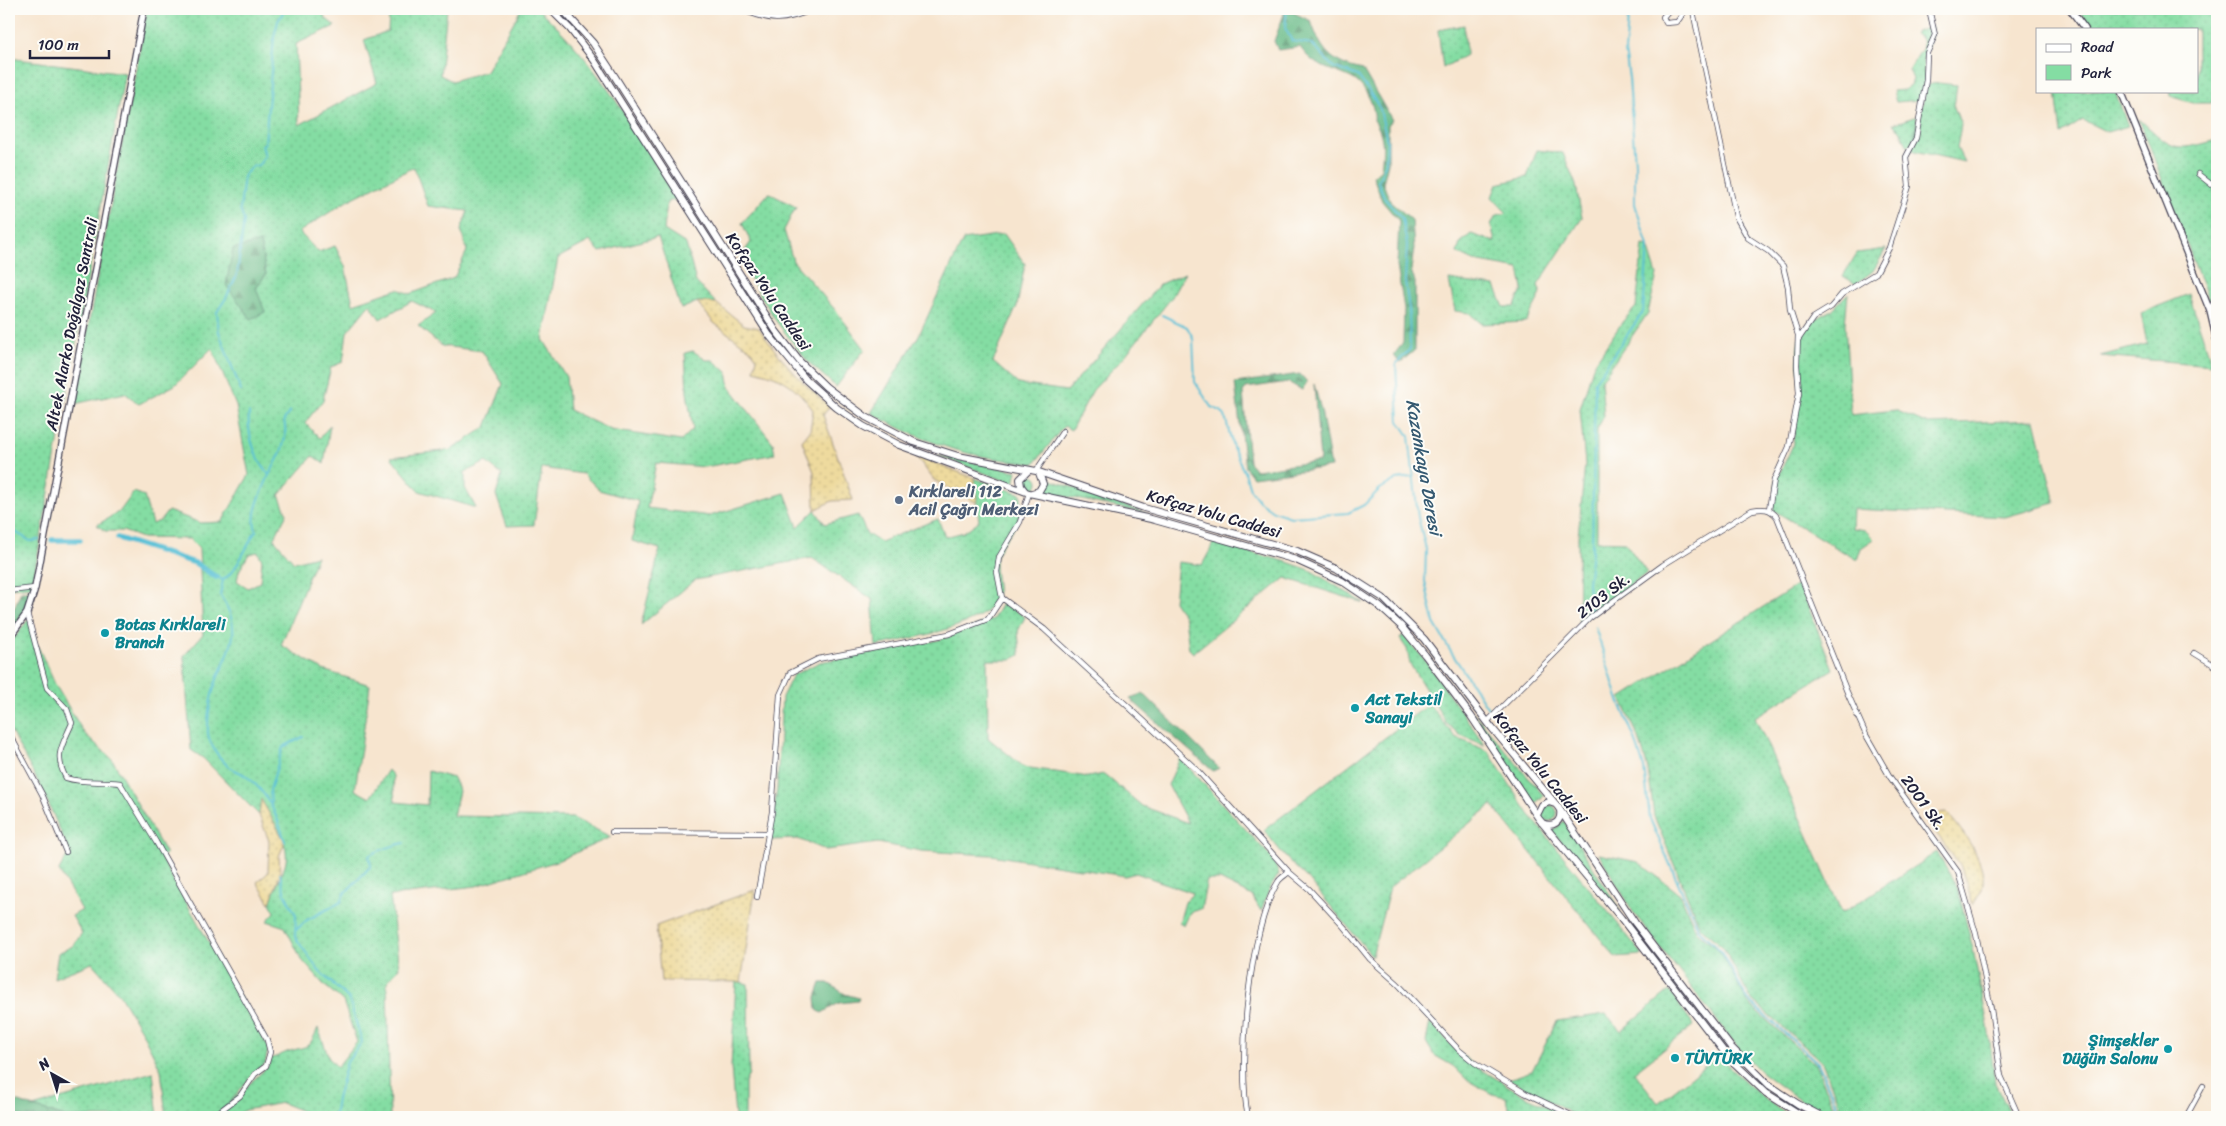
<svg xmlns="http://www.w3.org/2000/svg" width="2226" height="1126" font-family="Sriracha,sans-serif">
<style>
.green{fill:url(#green-dots);stroke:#53806f;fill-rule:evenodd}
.forest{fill:url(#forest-firs);stroke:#466f62}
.sand{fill:url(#sand-dots);stroke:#887e6c}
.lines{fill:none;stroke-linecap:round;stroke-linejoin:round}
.stream{stroke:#58c0d6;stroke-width:2}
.canal{stroke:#58c0d6;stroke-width:5.5}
.minor-casing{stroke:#423f51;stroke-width:6}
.tertiary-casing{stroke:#423f51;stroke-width:8}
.secondary-casing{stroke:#423f51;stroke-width:8}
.minor{stroke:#fff;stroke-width:4.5}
.tertiary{stroke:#fff;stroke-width:5.5}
.secondary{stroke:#fff;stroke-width:6}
.service-dot{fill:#5c6f8a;stroke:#fdfcf7;stroke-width:2}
.culture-dot{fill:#0f9aa8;stroke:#fdfcf7;stroke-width:2}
.labels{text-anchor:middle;stroke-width:4;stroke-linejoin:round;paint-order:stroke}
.street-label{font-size:16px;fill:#22223b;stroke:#fdfcf7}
.service-label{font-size:16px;font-weight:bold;fill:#4e5e75;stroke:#fdfcf7;text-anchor:start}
.culture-label{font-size:16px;font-weight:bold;fill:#0d838f;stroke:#fdfcf7;text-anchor:start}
.water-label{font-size:18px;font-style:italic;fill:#355971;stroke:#fdfcf7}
</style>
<defs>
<pattern id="green-dots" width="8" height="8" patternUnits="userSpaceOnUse" patternTransform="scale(1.25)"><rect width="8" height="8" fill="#84dda3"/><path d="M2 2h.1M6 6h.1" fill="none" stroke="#72bd8d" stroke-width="1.8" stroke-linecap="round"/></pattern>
<pattern id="forest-firs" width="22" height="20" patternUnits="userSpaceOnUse" patternTransform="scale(1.25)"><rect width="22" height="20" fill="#6bbc89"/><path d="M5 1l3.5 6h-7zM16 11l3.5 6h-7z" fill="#589871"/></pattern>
<pattern id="sand-dots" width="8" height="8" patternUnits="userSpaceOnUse" patternTransform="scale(1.25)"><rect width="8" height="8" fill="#eeda9e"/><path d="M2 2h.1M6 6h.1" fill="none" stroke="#ccbb89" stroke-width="1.8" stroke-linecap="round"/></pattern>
</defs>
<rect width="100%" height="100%" fill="#fdfcf7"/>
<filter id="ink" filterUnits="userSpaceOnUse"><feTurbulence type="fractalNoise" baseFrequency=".02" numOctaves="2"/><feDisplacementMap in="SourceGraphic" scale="10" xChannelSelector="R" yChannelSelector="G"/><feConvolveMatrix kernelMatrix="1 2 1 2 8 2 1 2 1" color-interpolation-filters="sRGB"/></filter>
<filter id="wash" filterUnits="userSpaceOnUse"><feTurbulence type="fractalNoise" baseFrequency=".0096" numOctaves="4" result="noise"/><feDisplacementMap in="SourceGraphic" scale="20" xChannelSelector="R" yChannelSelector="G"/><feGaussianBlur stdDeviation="1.12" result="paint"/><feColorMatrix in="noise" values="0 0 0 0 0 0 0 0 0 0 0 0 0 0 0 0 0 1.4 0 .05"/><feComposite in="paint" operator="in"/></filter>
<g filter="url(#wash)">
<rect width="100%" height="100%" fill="#f7e5cf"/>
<!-- green -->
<path class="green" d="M 147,9 L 326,9 L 324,17 L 335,26 L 296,44 L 299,125 L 377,83 L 364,40 L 388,31 L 389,15 L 381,9 L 447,9 L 440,75 L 452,81 L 486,71 L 521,9 L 538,9 C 597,61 636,132 677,199 L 667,202 L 664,230 L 686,244 L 696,282 L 716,303 L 697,302 L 681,309 L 658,237 L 600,252 L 590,241 L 558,258 L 543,339 L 566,377 L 569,410 L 611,430 L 681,441 L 693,429 L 687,392 L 685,353 L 693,351 L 706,360 L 713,360 L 727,372 L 730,387 L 773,443 L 775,454 L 705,467 L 656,463 L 647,508 L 710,516 L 785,493 L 798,527 L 815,510 L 825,524 L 858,515 L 867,534 L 880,542 L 938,519 L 945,537 L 964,532 L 979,521 L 974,478 L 1021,494 C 1021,502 1021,513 1018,521 C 1012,533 1000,544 996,557 C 992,572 1002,590 994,603 C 981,627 903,640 876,646 L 872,599 L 812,558 L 695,580 L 641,625 L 660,549 L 632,541 L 638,501 L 599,490 L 583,474 L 542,468 L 534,525 L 507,526 L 496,495 L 502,475 L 486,462 L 465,472 L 465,488 L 476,508 L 419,491 L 391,457 L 451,450 L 486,427 L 503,384 L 482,351 L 442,346 L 418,326 L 436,313 L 412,301 L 380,319 L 370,304 L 347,332 L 343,362 L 331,367 L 323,400 L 305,423 L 320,438 L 330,425 L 324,464 L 313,456 L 279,495 L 287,514 L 274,539 L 294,562 L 317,556 L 281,645 L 323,670 L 370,685 L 355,790 L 370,798 L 388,770 L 393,776 L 395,802 L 427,805 L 428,771 L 453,778 L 459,791 L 453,816 L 573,818 L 611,837 L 557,861 L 476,886 L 390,896 L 399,968 L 387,982 L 390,1117 L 310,1117 L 309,1114 L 282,1103 L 245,1110 L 234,1117 L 215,1117 L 268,1066 L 272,1058 C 277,1057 282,1054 287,1052 C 308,1045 308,1051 318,1028 L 329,1058 L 337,1067 L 357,1042 L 343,1001 L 324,985 L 302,960 L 285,927 L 267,921 L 275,912 L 270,903 C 274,891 281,877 285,866 C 292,844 271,818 261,800 L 259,815 L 203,758 L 191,750 L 184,656 L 203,634 L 199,549 L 190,539 L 142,538 L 123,531 L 105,531 L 97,525 L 120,511 L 134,492 L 144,496 L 152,524 L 160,521 L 168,511 L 201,523 L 222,522 L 249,475 L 236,406 L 212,348 L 175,385 L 139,404 L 125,393 L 74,404 ZM 414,167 L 428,206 L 468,211 L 461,230 L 467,251 L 454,278 L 410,294 L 398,289 L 353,304 L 345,266 L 335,246 L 318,252 L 299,232 L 347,201 ZM 260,243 L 266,274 L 256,288 ZM 258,552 L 262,560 L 260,582 L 248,588 L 237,581 L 239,571 L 249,554 Z
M 745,9 L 809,9 C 783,20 771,19 745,9 Z
M 2088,9 L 2214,9 L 2217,39 L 2217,99 L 2213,96 L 2212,103 L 2192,103 L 2170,96 L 2169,91 L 2197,91 L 2197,29 L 2091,29 L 2080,12 Z
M 1464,25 L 1466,55 L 1443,68 L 1438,30 Z
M 1932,26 L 1932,35 L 1923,60 L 1925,80 L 1920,100 L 1896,102 L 1893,91 L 1904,90 L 1911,85 L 1913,79 L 1909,70 L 1923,47 L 1922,39 L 1914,33 Z
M 9,58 L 125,73 L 32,586 L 9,588 Z
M 1938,83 L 1957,85 L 1954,107 L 1961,125 L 1957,148 L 1964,162 L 1911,150 L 1927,85 Z
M 2056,91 L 2115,91 L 2128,126 L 2107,132 L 2083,120 L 2061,134 Z
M 1917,116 L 1914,139 L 1908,147 L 1900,130 L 1893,124 Z
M 2139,119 C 2173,149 2171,153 2217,140 L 2217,289 L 2210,305 Z
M 1537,150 L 1563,153 L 1576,185 L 1582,218 L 1538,285 L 1541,294 L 1526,322 L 1482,324 L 1469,313 L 1455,311 L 1449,280 L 1495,286 L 1504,307 L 1514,307 L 1523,289 L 1519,269 L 1474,261 L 1457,253 L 1460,243 L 1471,234 L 1495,242 L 1491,224 L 1497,215 L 1507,213 L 1492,197 L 1497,184 L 1527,177 Z
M 769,193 L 796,207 L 784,230 L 793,261 L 837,312 L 865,349 L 836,387 L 807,361 L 776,321 L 739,259 L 751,242 L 742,223 Z
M 1004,234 L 1025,264 L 1017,306 L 993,362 L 1018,384 L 1067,391 L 1160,284 L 1185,273 L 1172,297 L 1124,357 L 1093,390 L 1071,430 L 1064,426 L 1034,464 C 1017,461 999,460 981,456 C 943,449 905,432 871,413 L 919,335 L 963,240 Z
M 1643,245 L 1648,246 L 1657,275 L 1648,313 L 1601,381 L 1604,416 L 1597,429 L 1597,541 L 1625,542 L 1647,573 L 1588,616 L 1579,625 L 1578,537 L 1585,464 L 1580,409 L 1594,364 L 1623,321 L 1636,307 Z
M 1886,249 L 1873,271 L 1856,284 L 1843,276 L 1857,253 Z
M 1848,293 L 1845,324 L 1851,415 L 1895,410 L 1928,424 L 2035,420 L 2055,503 L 2005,517 L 1853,509 L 1852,528 L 1865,530 L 1874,539 L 1861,548 L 1857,560 L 1773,510 L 1776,481 L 1792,447 L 1801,393 L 1798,363 L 1799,340 L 1814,320 L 1832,310 Z
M 2189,294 L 2212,365 L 2100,356 L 2147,344 L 2141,313 Z
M 936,455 L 1017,471 L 1014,484 Z
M1024 482a7 7 0 1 1 14 0a7 7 0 1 1-14 0Z
M 1049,479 L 1148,514 L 1045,492 Z
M 1214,543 L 1284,561 L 1310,570 L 1364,603 L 1285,578 L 1193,653 L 1189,649 L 1185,618 L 1174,601 L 1178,562 L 1202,565 Z
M 1799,584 L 1833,669 L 1755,717 L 1842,913 L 1937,852 L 1958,889 L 1973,949 L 1988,1026 L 1995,1083 L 2012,1117 L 1844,1117 L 1822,1062 L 1751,999 L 1723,947 L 1700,927 L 1654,816 L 1648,769 L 1639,738 L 1621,698 Z
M 1003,602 L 1025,617 L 1018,631 L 1020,655 L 1011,660 L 987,660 L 988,738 L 1024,767 L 1088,777 L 1104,774 L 1142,806 L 1188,823 L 1168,785 L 1180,758 L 1272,858 L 1279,874 L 1270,888 L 1261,911 L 1252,896 L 1220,880 L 1207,880 L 1201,909 L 1190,912 L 1184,926 L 1179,923 L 1185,902 L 1193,893 L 1136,873 L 1125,876 L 991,855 L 921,851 L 878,843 L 826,850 L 798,839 L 770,840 L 777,789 L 782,697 L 793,675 L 820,662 L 939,640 L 993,619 Z
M 30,617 L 34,638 L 56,686 L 84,733 L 112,759 L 166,854 L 161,858 L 265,1041 L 268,1049 L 265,1064 C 247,1076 227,1113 209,1117 C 196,1120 179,1117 166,1117 L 161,1070 L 142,1032 L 120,995 L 92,963 L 54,978 L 58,953 L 73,946 L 82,933 L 72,916 L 82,910 L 59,871 L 69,852 L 44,793 L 9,728 L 9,643 L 13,640 Z
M 1403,635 L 1424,659 L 1485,745 L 1460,735 L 1447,724 L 1410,664 L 1407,649 L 1400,639 Z
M 1429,704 L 1455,737 L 1488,751 L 1529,814 L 1643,955 L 1615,957 L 1492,805 L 1390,887 L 1372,956 L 1309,880 L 1286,858 L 1264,830 Z
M 1472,711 L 1544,796 L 1533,805 Z
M1541 813a8 8 0 1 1 16 0a8 8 0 1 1-16 0Z
M 1564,821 L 1621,912 L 1552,831 Z
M 1599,854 L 1638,862 L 1680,894 L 1696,931 L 1721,953 L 1748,1003 L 1816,1065 L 1838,1117 L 1804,1102 L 1784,1089 L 1760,1071 L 1739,1049 L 1633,912 Z
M 736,981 L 748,984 L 749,1074 L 745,1083 L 745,1117 L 735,1117 L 731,1067 Z
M 1669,991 L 1694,1025 L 1634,1072 L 1658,1103 L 1718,1056 L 1763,1098 L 1793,1117 L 1578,1117 L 1509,1079 L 1532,1071 L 1557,1021 L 1606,1014 L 1621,1031 Z
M 1430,1022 L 1458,1052 L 1474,1065 L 1523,1095 L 1571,1117 L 1529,1117 L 1508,1108 L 1506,1097 L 1492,1094 L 1467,1080 L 1453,1066 L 1434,1055 L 1426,1042 Z
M 153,1072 L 158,1117 L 65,1117 L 33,1107 Z"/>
<!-- forest -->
<path class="forest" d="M 1283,9 L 1291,9 L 1292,12 L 1311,21 C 1321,51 1332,64 1363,70 L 1392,120 L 1388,125 L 1388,163 L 1383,183 L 1390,201 L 1412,220 L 1414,248 L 1411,270 L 1415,282 L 1415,350 L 1401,362 L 1393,356 L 1403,343 L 1404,309 L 1397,266 L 1399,221 L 1382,201 L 1373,176 L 1381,169 C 1383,149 1385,137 1374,120 C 1376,107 1365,86 1353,79 C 1332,68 1316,70 1300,47 L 1278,50 L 1274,41 L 1284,14 Z
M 260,242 L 266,274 L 256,288 L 265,312 L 251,319 L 226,285 L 233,249 Z
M 1300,374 L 1307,382 L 1302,390 L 1288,382 L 1246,388 L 1243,392 L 1249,462 L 1256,470 L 1320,461 L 1314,384 L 1321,410 L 1331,467 L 1253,477 L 1245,467 L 1235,383 Z
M 21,591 L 32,591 L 24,614 L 9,634 L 9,621 Z
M 1143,693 L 1219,768 L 1213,771 L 1130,699 Z
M 821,983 L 828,983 L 845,994 L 859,998 L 858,1001 L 839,1003 L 822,1013 L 817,1010 L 816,997 Z
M 9,1099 L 65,1117 L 9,1117 Z"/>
<!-- sand -->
<path class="sand" d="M 697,302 L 716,303 L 744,325 L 759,328 C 779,358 802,383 830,406 L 823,415 L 853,500 L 832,501 L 815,510 L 814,472 L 802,441 L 810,431 L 813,410 C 796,386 783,377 754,370 L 757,358 L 752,351 L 714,323 Z
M 916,456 L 974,478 L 977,503 L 934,480 Z
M 261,799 L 285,842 L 279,856 L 280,874 L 270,903 L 257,882 L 268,873 L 269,841 L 259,815 Z
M 1947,813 C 1962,830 1986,861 1983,884 C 1983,891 1976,899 1973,905 L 1961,867 L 1923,815 Z
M 755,890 L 741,982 L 661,981 L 656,926 Z"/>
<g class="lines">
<!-- stream -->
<path class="stream" d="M 1287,9 L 1285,28 L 1292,41 L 1312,44 L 1333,67 L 1358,76 L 1369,91 L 1380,109 L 1387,141 L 1386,162 L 1378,182 L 1385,199 L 1402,218 L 1407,245 L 1405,281 L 1409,309 L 1410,349 L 1396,364 L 1399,421 L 1409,436 L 1418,517 L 1426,549 L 1425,581 L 1434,623 L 1451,652 L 1489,710
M 1162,315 L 1187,327 L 1193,338 L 1195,382 L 1211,407 L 1221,411 L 1225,416 L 1233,447 L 1246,476 L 1250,489 L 1259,501 L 1273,511 L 1291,517 L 1348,513 L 1364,505 L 1380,489 L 1397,479 L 1412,477
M 241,391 L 219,332 L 217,312 L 226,298 L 237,275 L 244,220 L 240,210 L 244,175 L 253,166 L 259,165 L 265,156 L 262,145 L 265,143 L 274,37 L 278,21 L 285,9
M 249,413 C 247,437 255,457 269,475 C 262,493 250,512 256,531 C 245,548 239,568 223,580 L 220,595 C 240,625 235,639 221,670 C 212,688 207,712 208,733 C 209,745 221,761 231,768 C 236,771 243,773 247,777 C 253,781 259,788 263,793 C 274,807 280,826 285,842
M 269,475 C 279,458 289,441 284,420 L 290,411
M 9,528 L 30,541 L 39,540
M 216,577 L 223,580
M 1591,611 L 1588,583 L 1592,551 L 1595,381 L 1643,312 L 1648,246 L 1635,204 L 1635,163 L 1629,78 L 1625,51 L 1629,9
M 1595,627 L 1618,698 L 1635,739 L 1644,768 L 1650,819 L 1699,930 L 1722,952 L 1748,1000 L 1818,1063 L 1841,1116
M 271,805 L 270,790 L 283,747 L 303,737
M 280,874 L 285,894 L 296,915 L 295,937 L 319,971 L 349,999 L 362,1042 L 347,1062 L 337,1099 L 334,1117
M 296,930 L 307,920 L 341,902 L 344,894 L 371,866 L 369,856 C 373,852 398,844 404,843"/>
<!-- canal -->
<path class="canal" d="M 118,538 L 195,563 L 216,577
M 52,540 L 80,540"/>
</g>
</g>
<g filter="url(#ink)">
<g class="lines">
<!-- minor casing -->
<g class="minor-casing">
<path id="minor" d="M 740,9 C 770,21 782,23 813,9
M 1685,11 L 1677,22 L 1666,23 L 1663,17 L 1669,10 L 1694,10
M 1693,11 L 1736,217 L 1748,238 L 1768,251 L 1783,266 L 1788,287 L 1790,310 L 1798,335 L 1797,365 L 1799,393 L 1789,447 L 1774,480 L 1769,509
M 571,17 L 573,9
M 2198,174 L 2217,189
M 2210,311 L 2217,294
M 1798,340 L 1813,318 L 1831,307 L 1842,294 L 1876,273 L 1889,248 L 1909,186 L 1906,157 L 1916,138 L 1926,80 L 1927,53 L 1935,35 L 1929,9
M 1036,471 L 1063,431
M 9,591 L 35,588
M 1002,598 L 1044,629 L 1196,769 L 1289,872 L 1309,889 L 1344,927 L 1370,959 L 1398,984 L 1459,1050 L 1475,1063 L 1525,1093 L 1575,1117
M 27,613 L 47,688 L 67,709 L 72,723 C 63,745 53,754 66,778 C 83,784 102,780 120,783 L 156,842 L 267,1040 L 270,1052 L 266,1066 L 255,1074 L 240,1096 L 212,1117
M 2194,653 L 2217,667
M 1487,722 L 1590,618 L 1663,565 L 1752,510 C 1763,508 1770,508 1777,517 L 1847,692 L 1866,735 L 1890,777 L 1958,872 L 1976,934 L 1991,1009 L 2001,1076 L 2019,1117
M 9,733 L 42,794 L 66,852
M 612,832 L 768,833
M 757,897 L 772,812 L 780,695 L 790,673 L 818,659 L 949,634 L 988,619 L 1002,598 L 997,572 L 999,557 L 1020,522 L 1029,493
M 1248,1117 C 1237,1064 1249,928 1278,882 C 1280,878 1286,875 1289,872
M 2186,1117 L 2203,1086"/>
</g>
<!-- tertiary casing -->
<g class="tertiary-casing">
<path id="tertiary" d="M 2070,9 L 2085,29
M 2121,91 L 2210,311 L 2217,341
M 9,638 L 27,613 L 35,588 L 144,9"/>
</g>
<!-- secondary casing -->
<g class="secondary-casing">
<path id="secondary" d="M 550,9 L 570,29 L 594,60 L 769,335 L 806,380 L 837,408 L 863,426 L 899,445 L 1029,493 L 1151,519 L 1296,560 L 1342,581 L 1379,606 L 1401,626 L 1425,655 L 1471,716 L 1539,819 L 1621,918 L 1728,1057 L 1766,1093 L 1804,1117
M 562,9 L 593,43 L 610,69 L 776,331 L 800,362 L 826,387 L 866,417 L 914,442 L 958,456 L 1036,471 L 1144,508 L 1297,551 L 1336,568 L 1383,598 L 1424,639 L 1492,728 L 1558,807 L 1635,923 L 1730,1046 L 1769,1085 L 1798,1104 L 1823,1117
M 1025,491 L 1021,486 L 1020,479 L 1028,471
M 1032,493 L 1039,491 L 1043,484 L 1039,473
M 1537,815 L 1542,805 L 1549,802 L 1555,804
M 1542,823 C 1553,828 1562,822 1560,810"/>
</g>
<!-- minor -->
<use href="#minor" class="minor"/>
<!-- tertiary -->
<use href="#tertiary" class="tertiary"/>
<!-- secondary -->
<use href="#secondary" class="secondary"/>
</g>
</g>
<!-- markers -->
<circle class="service-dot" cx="899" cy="500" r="5"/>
<g class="culture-dot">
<circle cx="105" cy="633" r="5"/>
<circle cx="1355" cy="708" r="5"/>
<circle cx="2168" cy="1049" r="5"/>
<circle cx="1675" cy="1058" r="5"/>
</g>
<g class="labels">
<!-- street labels -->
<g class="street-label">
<text transform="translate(769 291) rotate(56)" y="6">Kofçaz Yolu Caddesi</text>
<text transform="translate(71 324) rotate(-79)" y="6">Altek Alarko Doğalgaz Santrali</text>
<text transform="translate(1214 513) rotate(16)" y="6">Kofçaz Yolu Caddesi</text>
<text transform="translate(1603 595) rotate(-38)" y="6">2103 Sk.</text>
<text transform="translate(1541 767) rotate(51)" y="6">Kofçaz Yolu Caddesi</text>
<text transform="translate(1924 802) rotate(54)" y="6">2001 Sk.</text>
</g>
<!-- service labels -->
<g class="service-label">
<text x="909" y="497">Kırklareli 112<tspan x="909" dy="18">Acil Çağrı Merkezi</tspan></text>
</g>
<!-- culture labels -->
<g class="culture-label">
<text x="115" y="630">Botas Kırklareli<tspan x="115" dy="18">Branch</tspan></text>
<text x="1365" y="705">Act Tekstil<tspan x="1365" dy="18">Sanayi</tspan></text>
<text x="2158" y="1046" text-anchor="end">Şimşekler<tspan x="2158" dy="18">Düğün Salonu</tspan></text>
<text x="1685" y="1064">TÜVTÜRK</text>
</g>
<!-- water labels -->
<g class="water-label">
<text transform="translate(1424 467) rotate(80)" y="6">Kazankaya Deresi</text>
</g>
</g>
<!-- margin -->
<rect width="2226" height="1126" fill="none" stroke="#fdfcf7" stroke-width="30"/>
<!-- legend -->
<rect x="2036" y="28" width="162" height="65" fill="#fdfcf7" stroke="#a5a5ac"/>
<rect x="2046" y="44" width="25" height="8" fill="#ffffff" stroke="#a5a5ac"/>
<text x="2081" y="52" font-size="15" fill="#22223b">Road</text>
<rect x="2046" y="65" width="25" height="15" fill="#84dda3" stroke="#a5a5ac"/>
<text x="2081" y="78" font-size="15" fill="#22223b">Park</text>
<!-- north arrow -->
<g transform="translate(52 1074) rotate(321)" stroke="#fdfcf7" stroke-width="4" paint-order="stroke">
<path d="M0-4L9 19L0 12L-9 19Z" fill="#22223b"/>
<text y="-8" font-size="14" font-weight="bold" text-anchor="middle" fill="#22223b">N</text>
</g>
<!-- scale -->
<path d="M30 50v8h79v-8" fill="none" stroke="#22223b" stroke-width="2.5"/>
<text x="38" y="50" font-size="15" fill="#22223b" stroke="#fdfcf7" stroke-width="4" paint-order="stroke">100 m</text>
</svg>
